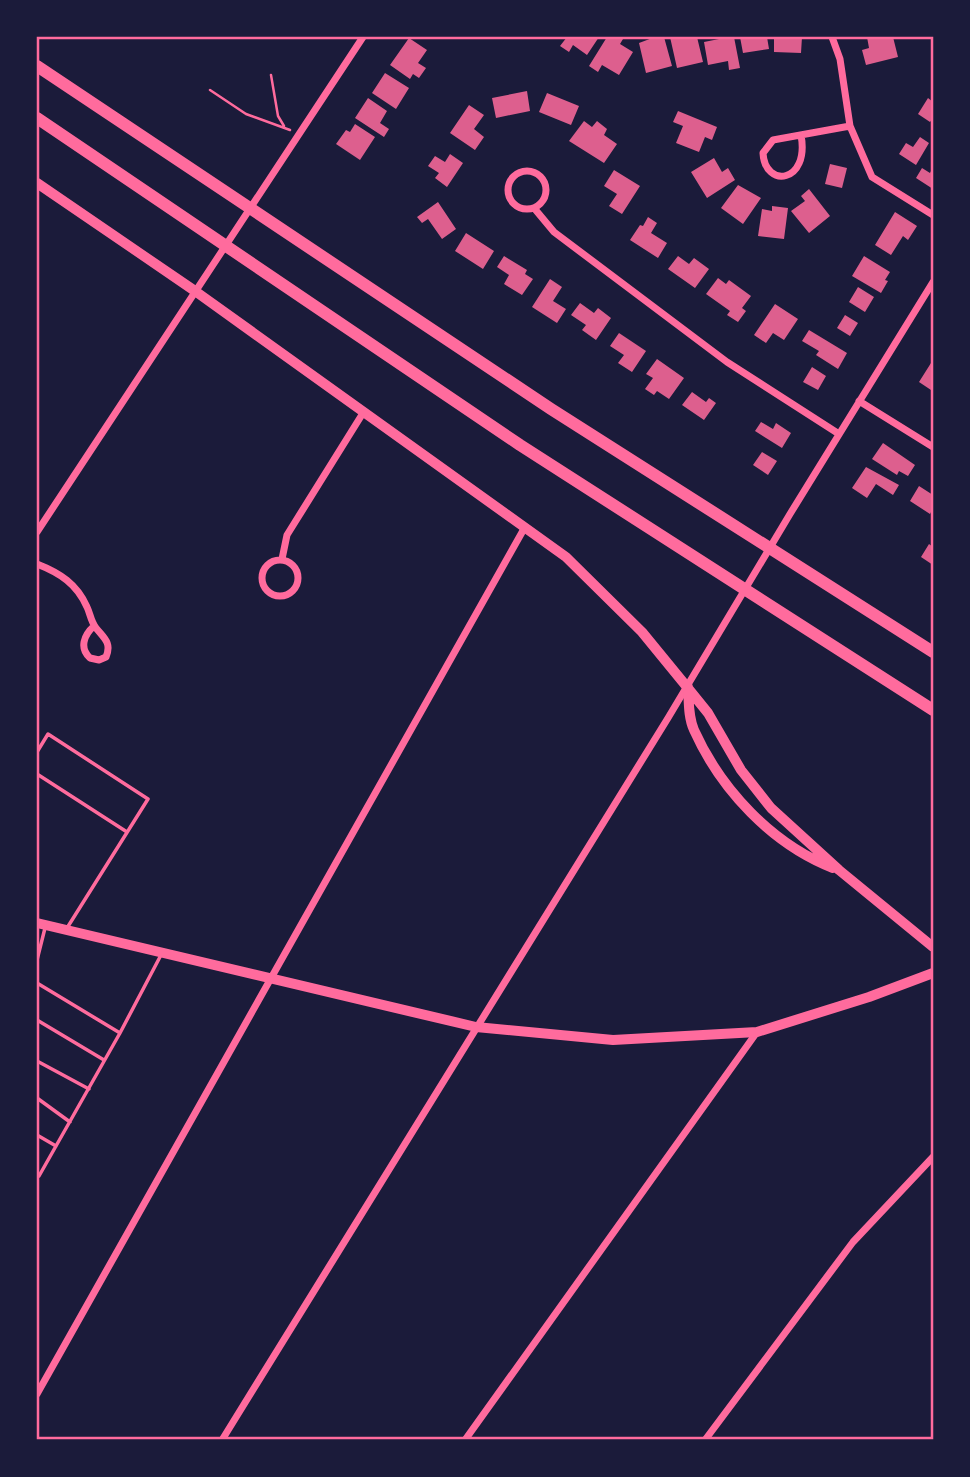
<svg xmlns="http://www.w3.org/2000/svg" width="970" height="1477" font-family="Helvetica,sans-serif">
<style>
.building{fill:#dd5f8e}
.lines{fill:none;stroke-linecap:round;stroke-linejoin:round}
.path{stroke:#ff6b9d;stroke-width:2.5}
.service{stroke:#ff6b9d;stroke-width:3.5}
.minor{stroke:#ff6b9d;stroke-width:7}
.secondary{stroke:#ff6b9d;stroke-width:10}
.motorway{stroke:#ff6b9d;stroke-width:12}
.neatline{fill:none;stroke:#ff6b9d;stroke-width:2.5}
</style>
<rect width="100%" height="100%" fill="#1b1b3a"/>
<!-- building -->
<path class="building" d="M 567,37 L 599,37 L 587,55 L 573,45 L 569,52 L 560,46 Z
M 607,37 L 620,37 L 623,39 L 620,44 L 633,52 L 619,75 L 602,65 L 598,72 L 589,66 Z
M 655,37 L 664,37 L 672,66 L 646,73 L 639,43 Z
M 670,37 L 697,37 L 703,62 L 677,68 Z
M 719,37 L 734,37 L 740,68 L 729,70 L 728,61 L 708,65 L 704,42 L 719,39 Z
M 740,37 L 767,37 L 769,49 L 743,53 Z
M 774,37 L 802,37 L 801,53 L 774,52 Z
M 867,37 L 893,37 L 898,57 L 866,65 L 862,50 L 869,48 Z
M 409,38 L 427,50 L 418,63 L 426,68 L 419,78 L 413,74 L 410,79 L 390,65 Z
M 385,73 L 409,88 L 396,109 L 372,93 Z
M 527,91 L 530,111 L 496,118 L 492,98 Z
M 547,93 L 579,106 L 571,125 L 539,112 Z
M 368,98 L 387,111 L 380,123 L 389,129 L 384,137 L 355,118 Z
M 928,98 L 933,102 L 933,118 L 930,122 L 918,114 Z
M 469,105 L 484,115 L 474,129 L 484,137 L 475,150 L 450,133 Z
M 678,111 L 717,127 L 712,140 L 705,137 L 699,152 L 676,143 L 683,126 L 673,122 Z
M 584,121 L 592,127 L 597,121 L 607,129 L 604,135 L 617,144 L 604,163 L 569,141 Z
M 355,124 L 375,137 L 360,160 L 336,144 L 346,130 L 350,132 Z
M 920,137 L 929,143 L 916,165 L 899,154 L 906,143 L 913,147 Z
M 450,154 L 463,163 L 447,187 L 435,178 L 439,173 L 428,166 L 435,156 L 445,162 Z
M 714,158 L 722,172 L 728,168 L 735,180 L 707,198 L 691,172 Z
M 830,164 L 847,168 L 842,188 L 825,184 Z
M 933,167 L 933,189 L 916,178 L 922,168 L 930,173 Z
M 614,170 L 640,186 L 622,214 L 609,206 L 617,194 L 604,186 Z
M 738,185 L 761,198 L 743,224 L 721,208 Z
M 809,189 L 830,216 L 809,233 L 791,211 L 805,201 L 801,196 Z
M 438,202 L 456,229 L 442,239 L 428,219 L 422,223 L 417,217 Z
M 772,206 L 788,208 L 784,239 L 758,236 L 762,209 L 772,211 Z
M 895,212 L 917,226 L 908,240 L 903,236 L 891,255 L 875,245 Z
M 648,217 L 657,223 L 651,233 L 667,243 L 658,258 L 630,240 L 640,225 L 643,226 Z
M 466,233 L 494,251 L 483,269 L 455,251 Z
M 504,256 L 527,270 L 525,274 L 533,279 L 522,295 L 504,284 L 509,275 L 497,267 Z
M 678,256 L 689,264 L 694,258 L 709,269 L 695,288 L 668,269 Z
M 864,256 L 890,272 L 885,280 L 888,281 L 881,293 L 852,276 Z
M 718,278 L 726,284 L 729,280 L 751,296 L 742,308 L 746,311 L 738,322 L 727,315 L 730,311 L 706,294 Z
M 550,279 L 562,287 L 553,301 L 566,309 L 557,323 L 532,307 Z
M 858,287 L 874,297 L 865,312 L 849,302 Z
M 580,303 L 594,313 L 598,308 L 611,318 L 596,340 L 582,330 L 586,325 L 571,315 Z
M 775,304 L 798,319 L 784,340 L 773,333 L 766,343 L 754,335 Z
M 845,315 L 858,323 L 850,336 L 837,328 Z
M 809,330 L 847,353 L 838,369 L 816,355 L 819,351 L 802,341 Z
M 619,333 L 646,351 L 632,372 L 618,363 L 624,355 L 610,346 Z
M 657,359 L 684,378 L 669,399 L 657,391 L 654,395 L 645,389 L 653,378 L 646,374 Z
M 931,363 L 933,364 L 931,390 L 919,382 Z
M 812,367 L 826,376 L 818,390 L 803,382 Z
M 692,392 L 706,402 L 709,398 L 716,403 L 704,420 L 682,405 Z
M 761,422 L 773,429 L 776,423 L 791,433 L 782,448 L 755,431 Z
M 883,443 L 915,465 L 908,476 L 899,471 L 897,475 L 872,459 Z
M 762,452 L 777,461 L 768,475 L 753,465 Z
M 866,467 L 899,485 L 893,495 L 876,484 L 867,498 L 852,488 Z
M 919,486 L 933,495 L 933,508 L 930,514 L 910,501 Z
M 929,544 L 933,547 L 933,565 L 921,557 Z"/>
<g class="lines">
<!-- path -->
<path class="path" d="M 271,75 L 278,116 L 284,126
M 210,90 L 246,114 L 290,130"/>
<!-- service -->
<path class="service" d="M 37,752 L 48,734 L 148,799 L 67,928
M 37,774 L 127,832
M 37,960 L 45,928
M 37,983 L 120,1033
M 37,1020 L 104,1060
M 37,1061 L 89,1089
M 37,1098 L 70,1122
M 37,1135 L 56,1146
M 37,1174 L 39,1176 L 120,1033 L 161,955"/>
<!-- minor -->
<path class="minor" d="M 832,37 L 840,59 L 850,126 L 872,177 L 933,215
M 801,135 C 810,183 765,189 763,153 L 773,140 L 850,126
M508 190a19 19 0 1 1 38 0a19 19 0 1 1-38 0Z
M 534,208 L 554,232 L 727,362 L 839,434
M 859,401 L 933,447
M 37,532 L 363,37
M 282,559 L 287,535 L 363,413
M262 578a18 18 0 1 1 36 0a18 18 0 1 1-36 0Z
M 37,564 C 60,573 77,584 87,607 C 90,613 91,622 96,628 C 104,638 112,643 106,657 L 99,660 L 90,658 C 79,648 84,635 94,626
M 37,1394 L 525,527
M 222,1440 L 668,718 L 790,514 L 933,282
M 465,1440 L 757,1032
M 705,1440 L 853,1242 L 933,1157"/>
<!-- secondary -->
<path class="secondary" d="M 37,183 L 195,291 L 566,557 L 642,632 L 687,687 L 708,713 L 741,770 L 771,808 L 839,870 L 933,947
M 688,687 C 689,701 688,717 694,730 C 721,790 772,844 833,868
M 37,923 L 476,1027 L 613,1040 L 757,1032 L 869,997 L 933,973"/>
<!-- motorway -->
<path class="motorway" d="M 37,66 L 551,409 L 933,652
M 37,118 L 520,445 L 933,710"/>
</g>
<!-- border -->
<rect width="970" height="1477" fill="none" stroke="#1b1b3a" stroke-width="77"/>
<rect x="38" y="38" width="894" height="1400" class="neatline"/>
</svg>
